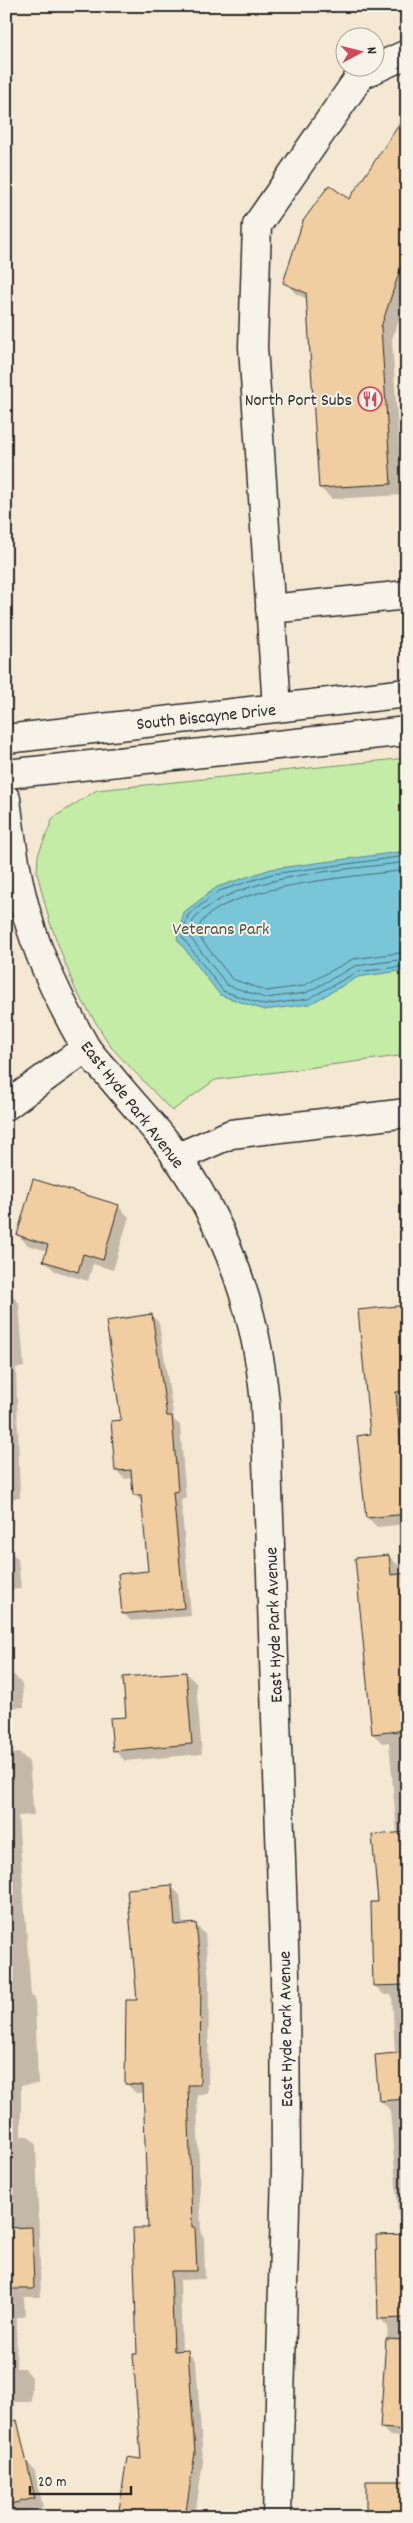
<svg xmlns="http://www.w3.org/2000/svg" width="413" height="2523" font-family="Dekko,sans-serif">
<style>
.green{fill:#c4eca6;stroke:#788c68}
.water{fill:#79c6d8;stroke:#5a8893}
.shadow{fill:#0003}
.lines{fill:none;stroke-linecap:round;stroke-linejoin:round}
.shore{stroke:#4a6970;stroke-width:1}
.building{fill:#f0cea1;stroke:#2b2b2b}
.minor-casing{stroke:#2b2b2b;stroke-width:31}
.minor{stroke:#f7f3e8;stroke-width:28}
.labels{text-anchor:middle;stroke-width:4;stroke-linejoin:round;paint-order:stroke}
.poi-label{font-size:18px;fill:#2b2b2b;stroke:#f7f3e8;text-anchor:end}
.street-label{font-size:18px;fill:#2b2b2b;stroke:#f7f3e8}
.park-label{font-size:18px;fill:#4a5244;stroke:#f7f3e8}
</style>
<rect width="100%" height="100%" fill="#f5e8d3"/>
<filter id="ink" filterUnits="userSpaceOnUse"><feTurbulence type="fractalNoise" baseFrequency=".02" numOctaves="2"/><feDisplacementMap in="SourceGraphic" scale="10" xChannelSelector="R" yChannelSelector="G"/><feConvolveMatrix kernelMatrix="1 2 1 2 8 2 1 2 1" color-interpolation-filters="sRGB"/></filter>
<g filter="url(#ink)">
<!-- green -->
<path class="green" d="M 407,758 L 407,1055 L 215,1080 L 172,1111 L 111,1047 L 75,989 L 50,923 L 37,873 L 38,855 L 53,818 L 97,790 Z"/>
<!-- water -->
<path class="water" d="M 407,851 L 407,970 L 358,977 L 310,1004 L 264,1010 L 220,995 L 177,939 L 184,912 L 217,887 L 271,869 Z"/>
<!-- shadow -->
<path class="shadow" d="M 407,115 L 407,299 L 392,339 L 402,495 L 332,499 L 320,488 L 308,299 L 296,294 L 285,282 L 349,201 Z
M 118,1206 L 129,1217 L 113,1270 L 93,1264 L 88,1281 L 55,1271 L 44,1261 L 47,1251 L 28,1245 L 18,1235 Z
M 11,1295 L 19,1303 L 24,1367 L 16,1368 L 20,1498 L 6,1498 L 6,1296 Z
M 407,1307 L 407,1524 L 377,1527 L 367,1517 L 372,1435 Z
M 151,1315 L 159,1323 L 174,1420 L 180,1425 L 186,1499 L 181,1499 L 191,1616 L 131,1621 L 123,1613 L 149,1573 L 143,1503 L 135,1495 L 133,1478 L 125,1479 L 116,1471 L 123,1421 Z
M 6,1551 L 10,1551 L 18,1559 L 21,1589 L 6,1590 Z
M 389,1556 L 398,1565 L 399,1575 L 407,1574 L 407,2438 L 390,2436 L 381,2427 L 388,2327 L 380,2318 L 400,2236 L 390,2110 L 380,2100 L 395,2054 L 392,1995 L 384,1995 L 375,1986 L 379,1903 L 397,1834 L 389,1742 L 382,1743 L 373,1734 Z
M 6,1666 L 7,1676 L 14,1675 L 22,1684 L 24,1707 L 7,1708 L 11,1754 L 20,1753 L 29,1762 L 34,1815 L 18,1816 L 31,1995 L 35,1999 L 38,2084 L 21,2085 L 21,2136 L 28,2136 L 36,2144 L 41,2297 L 24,2297 L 25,2317 L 17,2317 L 16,2368 L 24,2368 L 32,2377 L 31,2402 L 14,2402 L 13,2444 L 35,2471 L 43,2507 L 12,2514 L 12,2517 L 6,2517 Z
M 186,1673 L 196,1683 L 202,1754 L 125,1761 L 114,1750 L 128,1718 Z
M 171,1886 L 180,1895 L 183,1926 L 196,1925 L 205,1934 L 209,1982 L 208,2094 L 197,2094 L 201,2234 L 204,2237 L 205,2279 L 180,2280 L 182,2352 L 187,2352 L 196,2361 L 203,2461 L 195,2517 L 119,2517 L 142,2461 L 138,2355 L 149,2229 L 145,2093 L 136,2093 L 127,2084 L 138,2001 Z"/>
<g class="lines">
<!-- shore -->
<path class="shore" d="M 407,856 L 272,874 L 219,891 L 188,915 L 182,937 L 223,991 L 264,1005 L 308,999 L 357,972 L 407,966
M 407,862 C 350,870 234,874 195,918 C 191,922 191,930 189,936 L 227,985 L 265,998 L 306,993 L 355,966 L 407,959
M 407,870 C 361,876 227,885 201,923 C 199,926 198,931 197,934 L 232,979 L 266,991 L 303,986 L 353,959 L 407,952"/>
</g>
<!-- building -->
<path class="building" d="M 407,113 L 407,249 L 381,327 L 391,484 L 319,488 L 306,293 L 283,283 L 303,221 L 329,185 L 349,199 Z
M 33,1179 L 119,1205 L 103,1260 L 83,1254 L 78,1272 L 43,1261 L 48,1245 L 17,1235 Z
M 407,1305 L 407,1391 L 396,1392 L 407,1514 L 366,1518 L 357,1436 L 370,1434 L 358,1310 Z
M 152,1314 L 167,1416 L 172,1416 L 178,1491 L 173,1492 L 184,1608 L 122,1614 L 118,1574 L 148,1571 L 141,1495 L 133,1495 L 131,1470 L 115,1471 L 111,1421 L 121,1420 L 106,1321 Z
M 389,1555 L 391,1575 L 407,1573 L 407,1730 L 372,1734 L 355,1558 Z
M 186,1672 L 192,1744 L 113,1751 L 110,1718 L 126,1717 L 123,1677 Z
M 407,1832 L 407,1985 L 373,1986 L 371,1902 L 378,1902 L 372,1835 Z
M 172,1885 L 175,1925 L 196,1923 L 201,1972 L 200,2085 L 188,2085 L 192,2227 L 195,2227 L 197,2271 L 171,2271 L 174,2351 L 188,2350 L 195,2453 L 185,2517 L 118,2517 L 127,2457 L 141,2459 L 133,2354 L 137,2354 L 133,2228 L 148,2228 L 143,2085 L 125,2084 L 126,2000 L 137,2000 L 127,1889 Z
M 407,2052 L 407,2099 L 379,2101 L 375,2055 Z
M 32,2227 L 34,2289 L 6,2289 L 6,2228 Z
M 407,2234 L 407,2318 L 378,2319 L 376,2235 Z
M 386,2339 L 407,2340 L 407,2430 L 380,2428 Z
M 17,2420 L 35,2498 L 6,2505 L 6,2422 Z
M 366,2481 L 407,2481 L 407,2517 L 366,2517 Z"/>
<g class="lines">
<!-- minor casing -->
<g class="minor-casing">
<path id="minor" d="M 270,609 L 407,595
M 277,708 L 253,347 L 257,225 L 361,75 L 407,54
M 6,739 L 407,693
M 6,774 L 407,731
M 6,799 C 10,831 14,864 22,896 C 34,948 58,999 85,1046 C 91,1056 101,1066 109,1075 C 127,1097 147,1119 165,1141 C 225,1219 256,1307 265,1403 L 285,1975 L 286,2169 L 277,2517
M 6,1106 L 86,1048
M 176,1158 L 231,1134 L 407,1113"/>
</g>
<!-- minor -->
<use href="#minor" class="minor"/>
</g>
</g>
<!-- icons -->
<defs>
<g id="restaurant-ring" transform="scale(1.25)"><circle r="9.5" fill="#f7f3e8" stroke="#d1495b" stroke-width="1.5"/><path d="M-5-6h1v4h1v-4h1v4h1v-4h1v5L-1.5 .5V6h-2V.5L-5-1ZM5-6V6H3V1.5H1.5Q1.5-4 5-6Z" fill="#d1495b"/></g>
</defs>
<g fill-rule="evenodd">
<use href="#restaurant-ring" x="370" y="399"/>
</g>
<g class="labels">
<!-- poi labels -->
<g class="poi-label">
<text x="352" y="405">North Port Subs</text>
</g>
<!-- street labels -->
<g class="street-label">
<text transform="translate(206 716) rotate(-6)" y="6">South Biscayne Drive</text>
<text transform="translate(133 1104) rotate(52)" y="6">East Hyde Park Avenue</text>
<text transform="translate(273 1625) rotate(-92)" y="6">East Hyde Park Avenue</text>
<text transform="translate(285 2029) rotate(-91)" y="6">East Hyde Park Avenue</text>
</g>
<!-- park labels -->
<g class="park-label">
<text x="221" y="934">Veterans Park</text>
</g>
</g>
<!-- margin -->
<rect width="413" height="2523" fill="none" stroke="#f7f3e8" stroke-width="25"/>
<rect x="12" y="12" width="388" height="2498" fill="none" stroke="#2b2b2b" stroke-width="2" filter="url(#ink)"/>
<!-- north arrow -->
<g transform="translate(360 52) rotate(83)"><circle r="24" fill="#f7f3e8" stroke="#a5a39c"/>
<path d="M0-4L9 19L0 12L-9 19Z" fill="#d1495b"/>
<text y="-8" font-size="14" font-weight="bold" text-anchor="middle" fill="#2b2b2b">N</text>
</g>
<!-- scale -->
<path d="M30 2486v8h101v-8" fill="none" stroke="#2b2b2b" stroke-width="2.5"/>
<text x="38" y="2486" font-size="15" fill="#2b2b2b" stroke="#f7f3e8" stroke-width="4" paint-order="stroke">20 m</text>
</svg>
